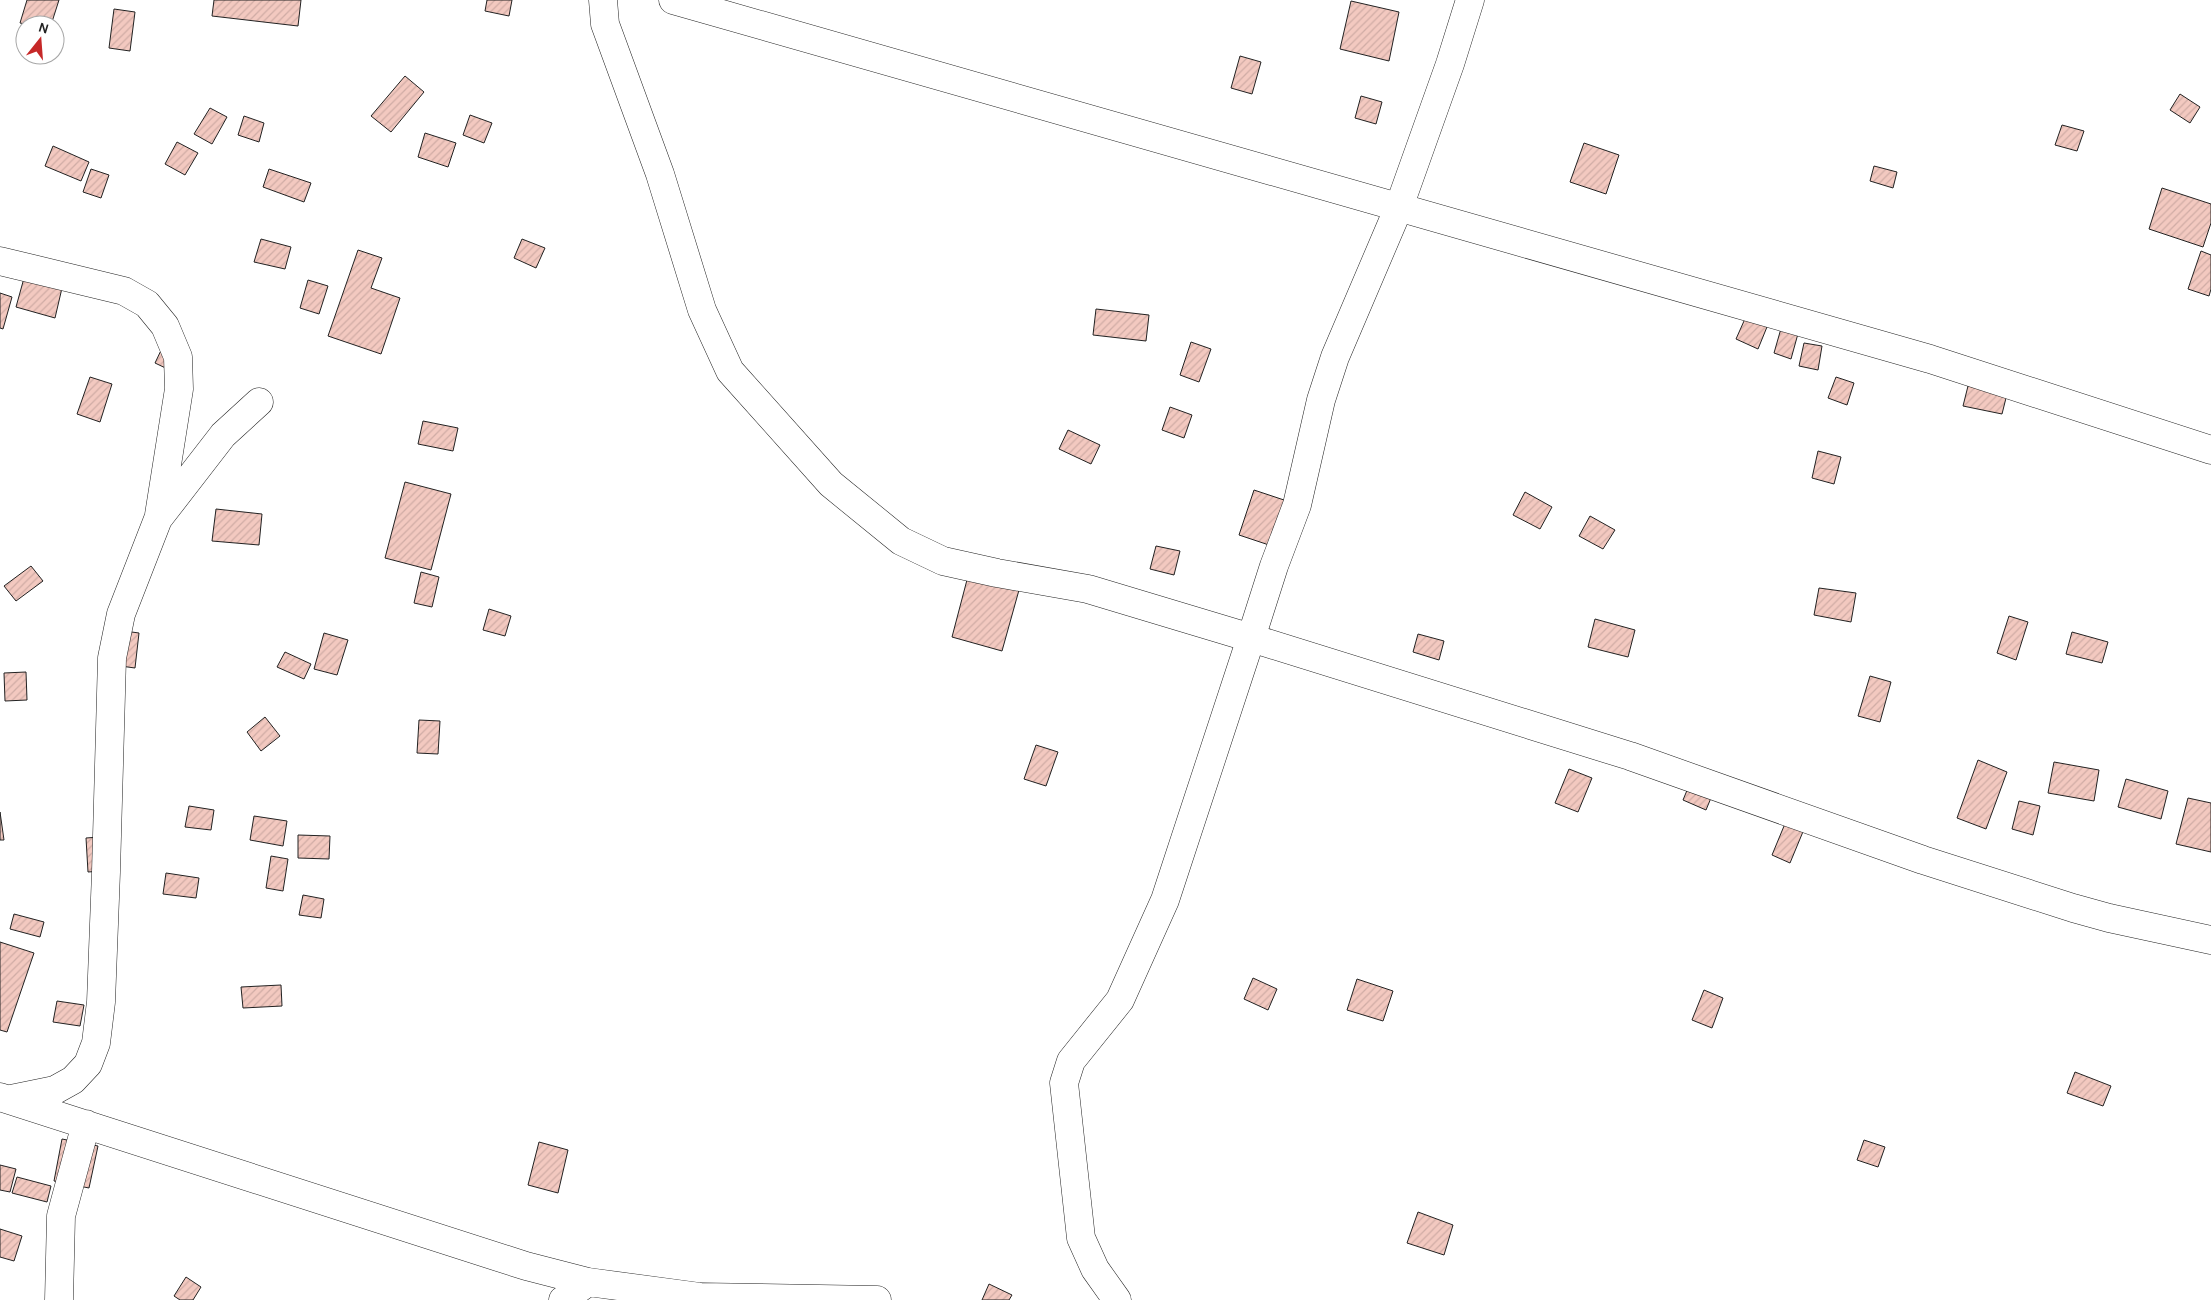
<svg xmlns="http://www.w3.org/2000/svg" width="2211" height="1300" font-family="Karla,sans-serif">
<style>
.building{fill:url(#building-hatch);stroke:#222}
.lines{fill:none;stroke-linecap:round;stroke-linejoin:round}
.minor-casing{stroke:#222;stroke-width:29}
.minor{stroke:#fff;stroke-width:28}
</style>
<defs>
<pattern id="building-hatch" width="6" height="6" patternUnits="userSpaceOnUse" patternTransform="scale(1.25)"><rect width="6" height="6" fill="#f3c9c0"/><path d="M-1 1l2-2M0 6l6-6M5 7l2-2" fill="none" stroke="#d0aca5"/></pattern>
</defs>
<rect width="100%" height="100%" fill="#fff"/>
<!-- building -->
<path class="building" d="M 27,0 L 59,0 L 51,25 L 29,25 L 20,23 Z
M 214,0 L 301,0 L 298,26 L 212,16 Z
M 487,0 L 512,0 L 509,16 L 485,11 Z
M 1351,1 L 1399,12 L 1389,61 L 1340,49 Z
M 114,9 L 135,12 L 130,51 L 109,48 Z
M 1240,56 L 1261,62 L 1252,94 L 1231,88 Z
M 405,76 L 424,92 L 391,132 L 371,116 Z
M 2180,94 L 2200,107 L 2190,123 L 2170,110 Z
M 1361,96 L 1382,102 L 1376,124 L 1355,118 Z
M 210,108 L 227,117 L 212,144 L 194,134 Z
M 470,115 L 492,123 L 484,143 L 463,135 Z
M 244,116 L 264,123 L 259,142 L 238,135 Z
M 2062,125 L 2084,131 L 2077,151 L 2055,145 Z
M 425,133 L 456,143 L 448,167 L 418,157 Z
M 177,142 L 198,153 L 185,175 L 165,164 Z
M 1584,143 L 1619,155 L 1606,194 L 1570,182 Z
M 53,146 L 89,162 L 81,181 L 45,166 Z
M 1874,166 L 1897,172 L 1893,188 L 1870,181 Z
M 91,169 L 109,175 L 101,198 L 83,192 Z
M 269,169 L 311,183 L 304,202 L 263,187 Z
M 2162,188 L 2211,204 L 2211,223 L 2203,247 L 2149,229 Z
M 261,239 L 291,247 L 285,269 L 254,262 Z
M 522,239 L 545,248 L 536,268 L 514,258 Z
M 358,250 L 382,258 L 371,288 L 400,298 L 381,354 L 328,336 Z
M 2201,251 L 2211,255 L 2211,289 L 2209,296 L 2188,289 Z
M 24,278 L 62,288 L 55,318 L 16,307 Z
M 308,280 L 328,286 L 319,314 L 300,308 Z
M 0,293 L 12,297 L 3,329 L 0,328 Z
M 1096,309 L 1149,315 L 1146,341 L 1093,335 Z
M 1748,312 L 1769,322 L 1758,349 L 1736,339 Z
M 1782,325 L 1799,330 L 1791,359 L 1774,353 Z
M 165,342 L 174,372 L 155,363 Z
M 1191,342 L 1211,349 L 1199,382 L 1180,375 Z
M 1804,343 L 1822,346 L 1818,370 L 1799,366 Z
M 90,377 L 112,384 L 100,422 L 77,414 Z
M 1836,377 L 1854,383 L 1847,405 L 1828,398 Z
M 1968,386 L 2007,394 L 2002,414 L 1963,406 Z
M 1170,407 L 1192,415 L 1184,438 L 1162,430 Z
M 423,421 L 458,428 L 453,451 L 418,444 Z
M 1068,430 L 1100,445 L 1091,464 L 1059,449 Z
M 1818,451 L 1841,457 L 1834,484 L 1812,478 Z
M 405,482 L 451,494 L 431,570 L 385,558 Z
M 1254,490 L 1302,506 L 1287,551 L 1239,535 Z
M 1525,492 L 1552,507 L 1540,529 L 1513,515 Z
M 216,509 L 262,514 L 259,545 L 212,541 Z
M 1590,516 L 1615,530 L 1603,549 L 1579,536 Z
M 1156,546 L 1180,551 L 1174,575 L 1150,569 Z
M 31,566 L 43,581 L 16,601 L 4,586 Z
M 421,572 L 439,577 L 432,607 L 414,603 Z
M 968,576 L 1019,590 L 1002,651 L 952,637 Z
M 1819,588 L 1856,593 L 1851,622 L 1814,615 Z
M 489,609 L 511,616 L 505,636 L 483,630 Z
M 2009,616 L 2028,622 L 2016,660 L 1997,653 Z
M 1595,619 L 1635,630 L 1628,657 L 1588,647 Z
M 117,630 L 139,633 L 135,668 L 113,665 Z
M 2072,632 L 2108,642 L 2102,663 L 2066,654 Z
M 324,633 L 348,640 L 337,675 L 314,669 Z
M 1418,634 L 1444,641 L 1439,660 L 1413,652 Z
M 285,652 L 311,664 L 304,679 L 277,667 Z
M 26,672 L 27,700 L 5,701 L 4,673 Z
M 1870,676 L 1891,682 L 1880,722 L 1858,716 Z
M 265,717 L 280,736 L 261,751 L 247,732 Z
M 419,720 L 440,721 L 438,754 L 417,753 Z
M 1036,745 L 1058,752 L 1046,786 L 1024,779 Z
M 1978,760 L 2007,772 L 1986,829 L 1957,818 Z
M 2054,762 L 2099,770 L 2094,801 L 2048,793 Z
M 1569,769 L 1592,778 L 1578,812 L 1555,803 Z
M 1695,771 L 1718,781 L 1706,810 L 1683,800 Z
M 2126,779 L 2168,791 L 2161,819 L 2118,807 Z
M 2188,798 L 2211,803 L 2211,852 L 2176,844 Z
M 2019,801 L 2040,806 L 2033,835 L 2012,829 Z
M 189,806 L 214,810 L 211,830 L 185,827 Z
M 0,812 L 4,840 L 0,840 Z
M 1789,814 L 1807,822 L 1790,863 L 1772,855 Z
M 254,816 L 287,821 L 283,846 L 250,840 Z
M 298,835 L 330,836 L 329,859 L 298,858 Z
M 113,836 L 116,870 L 88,872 L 86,838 Z
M 271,856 L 288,859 L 283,891 L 266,888 Z
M 166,873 L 199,878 L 196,898 L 163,894 Z
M 303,895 L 324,899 L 321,918 L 299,915 Z
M 14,914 L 44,922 L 40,937 L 10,929 Z
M 0,942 L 34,953 L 7,1032 L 0,1030 Z
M 1253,978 L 1277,989 L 1268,1010 L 1244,999 Z
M 1357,979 L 1393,991 L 1383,1021 L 1347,1010 Z
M 281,985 L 282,1006 L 243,1008 L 241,987 Z
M 1704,990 L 1723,998 L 1712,1028 L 1692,1020 Z
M 57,1001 L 84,1005 L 80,1026 L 53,1022 Z
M 2075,1072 L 2111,1086 L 2103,1106 L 2067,1093 Z
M 62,1139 L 98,1146 L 89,1188 L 54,1181 Z
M 1864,1140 L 1885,1147 L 1878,1167 L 1857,1160 Z
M 539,1142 L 568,1150 L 558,1193 L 528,1185 Z
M 0,1165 L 16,1169 L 10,1192 L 0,1190 Z
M 17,1177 L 51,1186 L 47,1202 L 12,1193 Z
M 1418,1212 L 1453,1225 L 1444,1255 L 1407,1243 Z
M 0,1229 L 22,1236 L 14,1261 L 0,1257 Z
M 186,1277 L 201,1287 L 193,1300 L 180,1300 L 174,1296 Z
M 989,1284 L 1012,1295 L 1009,1300 L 982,1300 Z"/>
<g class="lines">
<!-- minor casing -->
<g class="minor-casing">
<path id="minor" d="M 603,0 L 605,24 L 660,174 L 702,310 L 730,371 L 831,484 L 901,541 L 943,561 L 997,573 L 1088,589 L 1251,638 L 1165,900 L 1120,1000 L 1071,1061 L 1064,1083 L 1081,1238 L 1095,1269 L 1117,1300
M 673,0 L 1930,359 L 2211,450
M 1470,0 L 1450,64 L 1399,207 L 1335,357 L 1321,400 L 1297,505 L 1274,566 L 1251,638 L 1630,756 L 1923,860 L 2073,908 L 2109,918 L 2211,940
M 0,261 L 124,291 L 147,304 L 165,326 L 178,357 L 179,389 L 159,515
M 0,1097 L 526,1266 L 588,1282 L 700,1297 L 877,1300
M 11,1099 L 55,1090 L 73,1080 L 88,1064 L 96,1043 L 101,1002 L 106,872 L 112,658 L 121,614 L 158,519 L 223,435 L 259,402
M 59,1300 L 61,1216 L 86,1124
M 563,1300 L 588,1282"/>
</g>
<!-- minor -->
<use href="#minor" class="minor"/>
</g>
<!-- north arrow -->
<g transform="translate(40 40) rotate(17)"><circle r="24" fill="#ffffff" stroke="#a7a7a7"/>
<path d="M0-4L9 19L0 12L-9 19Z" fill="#c62828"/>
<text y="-8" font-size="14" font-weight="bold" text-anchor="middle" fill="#222222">N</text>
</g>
</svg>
